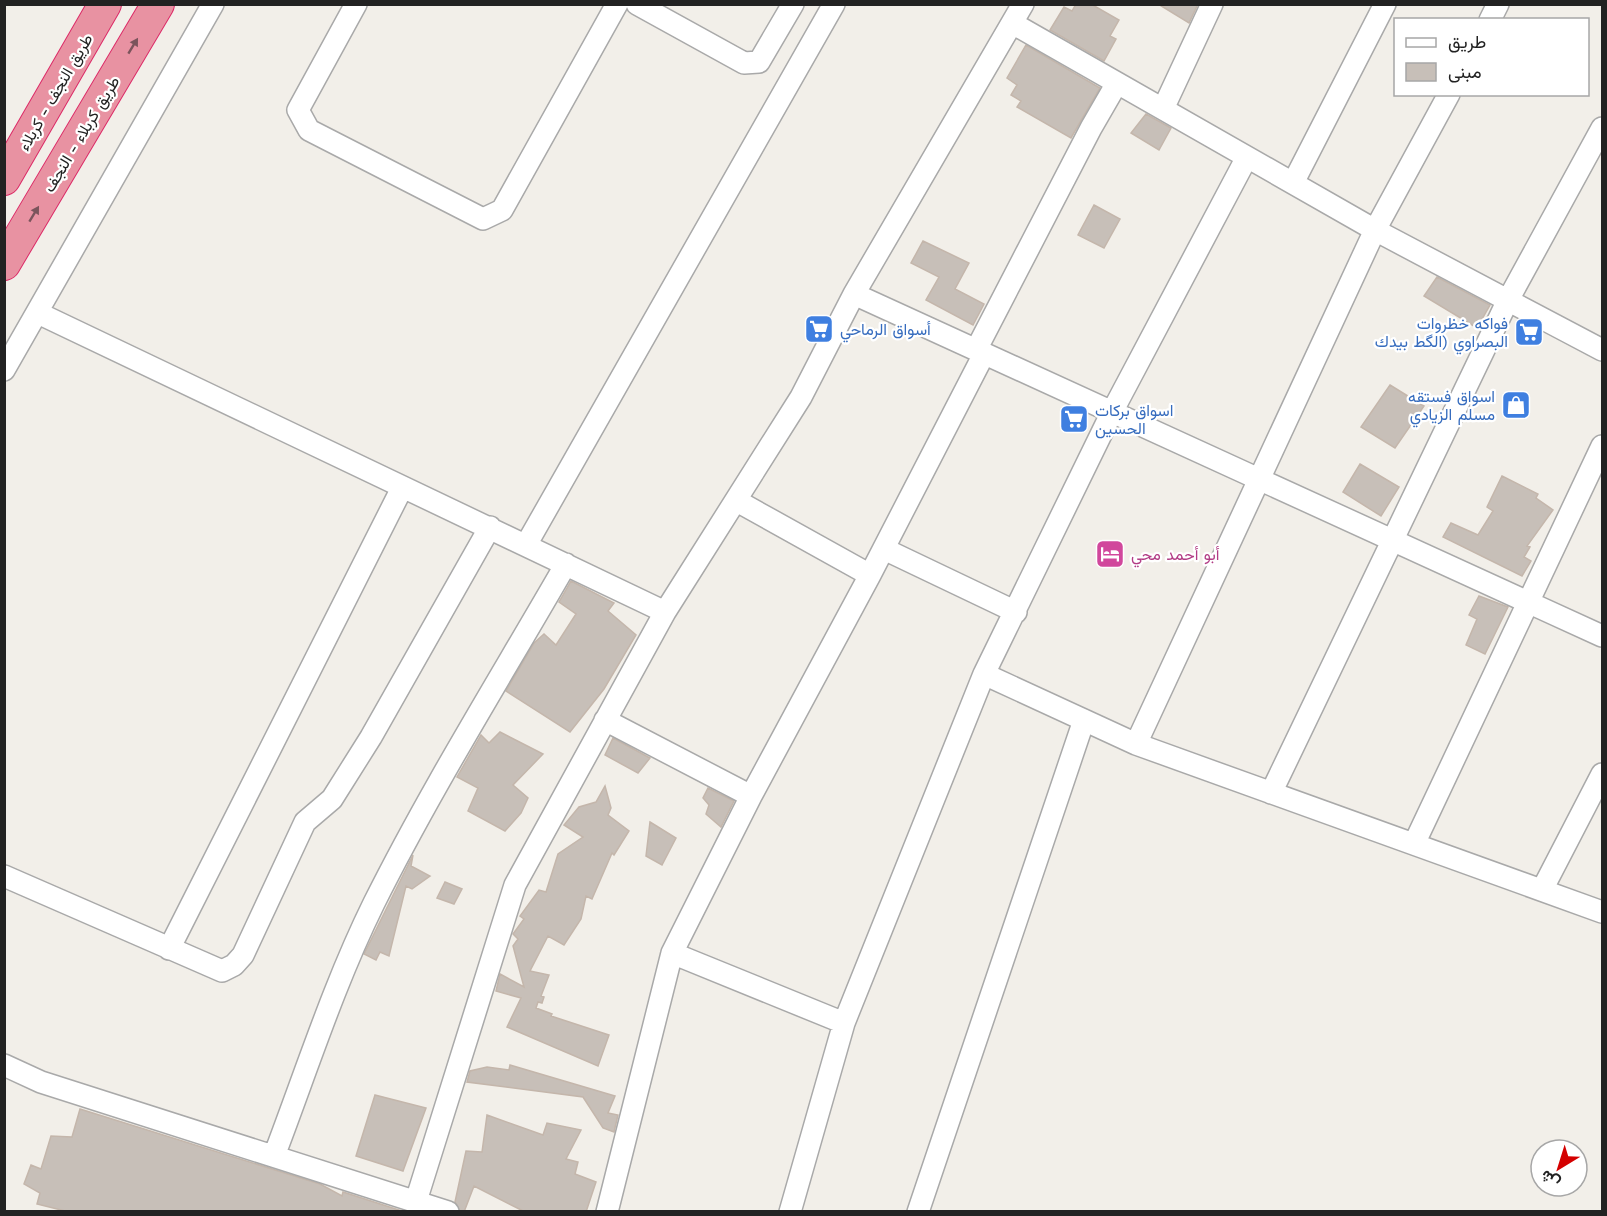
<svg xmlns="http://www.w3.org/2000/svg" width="1607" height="1216" font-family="'Work Sans',Vazirmatn,sans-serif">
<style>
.building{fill:#c7bfb8;stroke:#c4b6ab;stroke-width:1.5}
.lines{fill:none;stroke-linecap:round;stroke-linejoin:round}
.minor-casing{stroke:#a9a9a9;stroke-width:24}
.highway-casing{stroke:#dc2a67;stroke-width:34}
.minor{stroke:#fff;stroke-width:21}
.highway{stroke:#e892a2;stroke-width:32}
.oneway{fill:#7b545c}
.labels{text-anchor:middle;stroke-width:4.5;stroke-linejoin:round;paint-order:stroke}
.street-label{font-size:16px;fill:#222;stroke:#fff}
.shop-label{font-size:16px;fill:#366cbe;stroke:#fff;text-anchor:end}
.hotel-label{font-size:16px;fill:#b23c85;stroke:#fff;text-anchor:start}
</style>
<rect width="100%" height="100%" fill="#f2efe9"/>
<!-- building -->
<path class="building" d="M 1076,4 L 1091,4 L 1119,20 L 1110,36 L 1116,39 L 1104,61 L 1050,30 L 1064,7 L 1072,11 Z
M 1158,4 L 1198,4 L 1189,23 Z
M 1026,45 L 1100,88 L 1071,138 L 1017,107 L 1021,101 L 1011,95 L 1017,85 L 1007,78 Z
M 1146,114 L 1171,128 L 1159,150 L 1131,133 Z
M 1094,205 L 1120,219 L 1104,248 L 1078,235 Z
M 923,241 L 969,263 L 955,289 L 984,304 L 973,325 L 926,300 L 939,277 L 911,263 Z
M 1437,277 L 1490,305 L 1477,328 L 1424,296 Z
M 1390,385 L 1424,406 L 1395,448 L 1361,427 Z
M 1360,464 L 1399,487 L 1381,516 L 1343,492 Z
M 1502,476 L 1538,494 L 1536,498 L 1553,510 L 1527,546 L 1530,547 L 1524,557 L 1531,561 L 1522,576 L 1443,537 L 1451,523 L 1478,535 L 1493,511 L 1487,507 Z
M 571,581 L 614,603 L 608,611 L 636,635 L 604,689 L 570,732 L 506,691 L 534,643 L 544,634 L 556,645 L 576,614 L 559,602 Z
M 1479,596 L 1508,607 L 1485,654 L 1466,645 L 1477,619 L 1469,615 Z
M 500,732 L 543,754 L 513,785 L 528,798 L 521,813 L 505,831 L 468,811 L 478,788 L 457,777 L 481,735 L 489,743 Z
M 613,738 L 650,758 L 638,773 L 605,755 Z
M 605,786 L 611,808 L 608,815 L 629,831 L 614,855 L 612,853 L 592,899 L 586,896 L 581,919 L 564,945 L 548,936 L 530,971 L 549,975 L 541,996 L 544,997 L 542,1003 L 538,1002 L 536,1008 L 552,1014 L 551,1016 L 609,1035 L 598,1066 L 507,1027 L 521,998 L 496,991 L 500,974 L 524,987 L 513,946 L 518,939 L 513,934 L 524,919 L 520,916 L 539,890 L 546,892 L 558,854 L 583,837 L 564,825 L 579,807 L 596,802 Z
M 708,788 L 734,801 L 721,827 L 706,814 L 709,805 L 703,798 Z
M 650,822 L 676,838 L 662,865 L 646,856 Z
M 413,855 L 411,866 L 430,876 L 412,889 L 406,886 L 389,956 L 380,952 L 376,960 L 364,954 Z
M 445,882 L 462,889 L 454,904 L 437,898 Z
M 510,1065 L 615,1096 L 608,1113 L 618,1115 L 614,1132 L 603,1128 L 583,1097 L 467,1082 L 470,1071 L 487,1067 L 509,1070 Z
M 375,1095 L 426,1108 L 403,1171 L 356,1156 Z
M 80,1109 L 320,1184 L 342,1196 L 343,1192 L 405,1212 L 69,1212 L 37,1204 L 40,1193 L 24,1184 L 31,1165 L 41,1169 L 51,1136 L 72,1137 Z
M 487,1115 L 543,1135 L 547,1123 L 581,1130 L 566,1159 L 578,1162 L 575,1174 L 596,1182 L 586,1212 L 525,1212 L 474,1186 L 464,1212 L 460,1212 L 455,1202 L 466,1151 L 482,1152 Z"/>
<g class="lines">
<!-- minor casing -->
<g class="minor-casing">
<path id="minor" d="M 356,4 L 298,110 L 309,130 L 483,219 L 502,210 L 617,4
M 637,4 L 744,63 L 759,62 L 793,4
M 1490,20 L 1498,4
M 1012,23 L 1375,230 L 1602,350
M 1163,109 L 1212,4
M 1293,183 L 1385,4
M 854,294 L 1602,636
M 38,313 L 665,612
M 976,350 L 1091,128 L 1117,83
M 4,370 L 213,4
M 737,501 L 870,575
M 526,545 L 834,4
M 884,549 L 1016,612
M 984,674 L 1136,744 L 1602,912
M 605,720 L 751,796
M 1136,744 L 1375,230 L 1449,94
M 1271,793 L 1508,300 L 1602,128
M 1414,844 L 1602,446
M 4,876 L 222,971 L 234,965 L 243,955 L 305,822 L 332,799 L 371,737 L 490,527
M 1542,890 L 1602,774
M 169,949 L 402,488
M 672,953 L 844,1023
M 4,1065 L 41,1082 L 448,1212
M 274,1156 C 306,1072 334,984 374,903 C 432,787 501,677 566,564
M 416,1201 L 515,885 L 665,612 L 801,397 L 854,294 L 1023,4
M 607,1212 L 672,953 L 751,796 L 870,575 L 984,354
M 790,1212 L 844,1023 L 984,674 L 1112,412 L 1247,157
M 918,1212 L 1084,720"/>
</g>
<!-- highway casing -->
<g class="highway-casing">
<path id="highway" d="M 4,179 L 105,4
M 4,264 L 158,4"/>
</g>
<!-- minor -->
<use href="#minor" class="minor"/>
<!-- highway -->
<use href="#highway" class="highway"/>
</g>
<!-- one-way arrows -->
<defs><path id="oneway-solid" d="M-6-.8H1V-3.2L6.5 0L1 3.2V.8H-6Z" transform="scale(1.5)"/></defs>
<g class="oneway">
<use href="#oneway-solid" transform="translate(133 46) rotate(-59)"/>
<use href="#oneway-solid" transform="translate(34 214) rotate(-59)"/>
</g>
<!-- icons -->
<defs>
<g id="supermarket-square" transform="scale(1.5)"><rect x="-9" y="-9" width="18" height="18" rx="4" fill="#3f7fe0" stroke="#fff"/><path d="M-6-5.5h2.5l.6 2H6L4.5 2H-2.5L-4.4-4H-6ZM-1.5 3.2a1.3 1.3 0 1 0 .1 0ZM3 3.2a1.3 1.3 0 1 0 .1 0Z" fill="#fff"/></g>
<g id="shop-square" transform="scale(1.5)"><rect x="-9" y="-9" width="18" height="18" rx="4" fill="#3f7fe0" stroke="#fff"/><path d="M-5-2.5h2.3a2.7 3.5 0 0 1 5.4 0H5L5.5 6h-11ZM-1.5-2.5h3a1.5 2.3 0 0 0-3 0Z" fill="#fff"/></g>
<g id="hotel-square" transform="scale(1.5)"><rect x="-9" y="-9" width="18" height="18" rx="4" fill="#d1479c" stroke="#fff"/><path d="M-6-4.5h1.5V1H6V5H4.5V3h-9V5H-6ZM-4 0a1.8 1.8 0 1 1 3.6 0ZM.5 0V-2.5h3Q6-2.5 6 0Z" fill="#fff"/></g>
</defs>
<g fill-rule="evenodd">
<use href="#supermarket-square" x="819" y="329"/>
<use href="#supermarket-square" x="1529" y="332"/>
<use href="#shop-square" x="1516" y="405"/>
<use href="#supermarket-square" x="1074" y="419"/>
<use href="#hotel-square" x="1110" y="554"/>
</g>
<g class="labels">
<!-- street labels -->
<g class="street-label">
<text transform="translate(55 92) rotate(-60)" y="6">طريق النجف - کربلاء</text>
<text transform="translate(81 134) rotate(-59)" y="6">طريق کربلاء - النجف</text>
</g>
<!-- shop labels -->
<g class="shop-label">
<text x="1508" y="329">فواكه خظروات<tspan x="1508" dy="18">البصراوي (الگط بيدك</tspan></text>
<text x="840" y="335" text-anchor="start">أسواق الرماحي</text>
<text x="1495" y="402">اسواق فستقه<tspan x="1495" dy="18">مسلم الزيادي</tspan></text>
<text x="1095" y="416" text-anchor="start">اسواق بركات<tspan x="1095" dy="18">الحسين</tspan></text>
</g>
<!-- hotel labels -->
<g class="hotel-label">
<text x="1131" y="560">أبو أحمد محي</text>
</g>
</g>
<!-- border -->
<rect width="1607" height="1216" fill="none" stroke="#222222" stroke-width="12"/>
<!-- legend -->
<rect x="1394" y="18" width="195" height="78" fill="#ffffff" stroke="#a7a7a7" stroke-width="1.5"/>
<rect x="1406" y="38" width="30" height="9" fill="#ffffff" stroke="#a7a7a7" stroke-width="1.5"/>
<text x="1448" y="48" font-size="18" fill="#222222">طريق</text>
<rect x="1406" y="63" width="30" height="18" fill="#c7bfb8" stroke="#a7a7a7" stroke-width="1.5"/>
<text x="1448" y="78" font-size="18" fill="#222222">مبنى</text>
<!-- north arrow -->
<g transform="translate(1559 1168) rotate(218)"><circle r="28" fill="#ffffff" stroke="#a7a7a7" stroke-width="1.5"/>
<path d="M0-4.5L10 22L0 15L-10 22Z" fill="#d40000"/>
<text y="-9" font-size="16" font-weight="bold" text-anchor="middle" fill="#222222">ش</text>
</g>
</svg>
